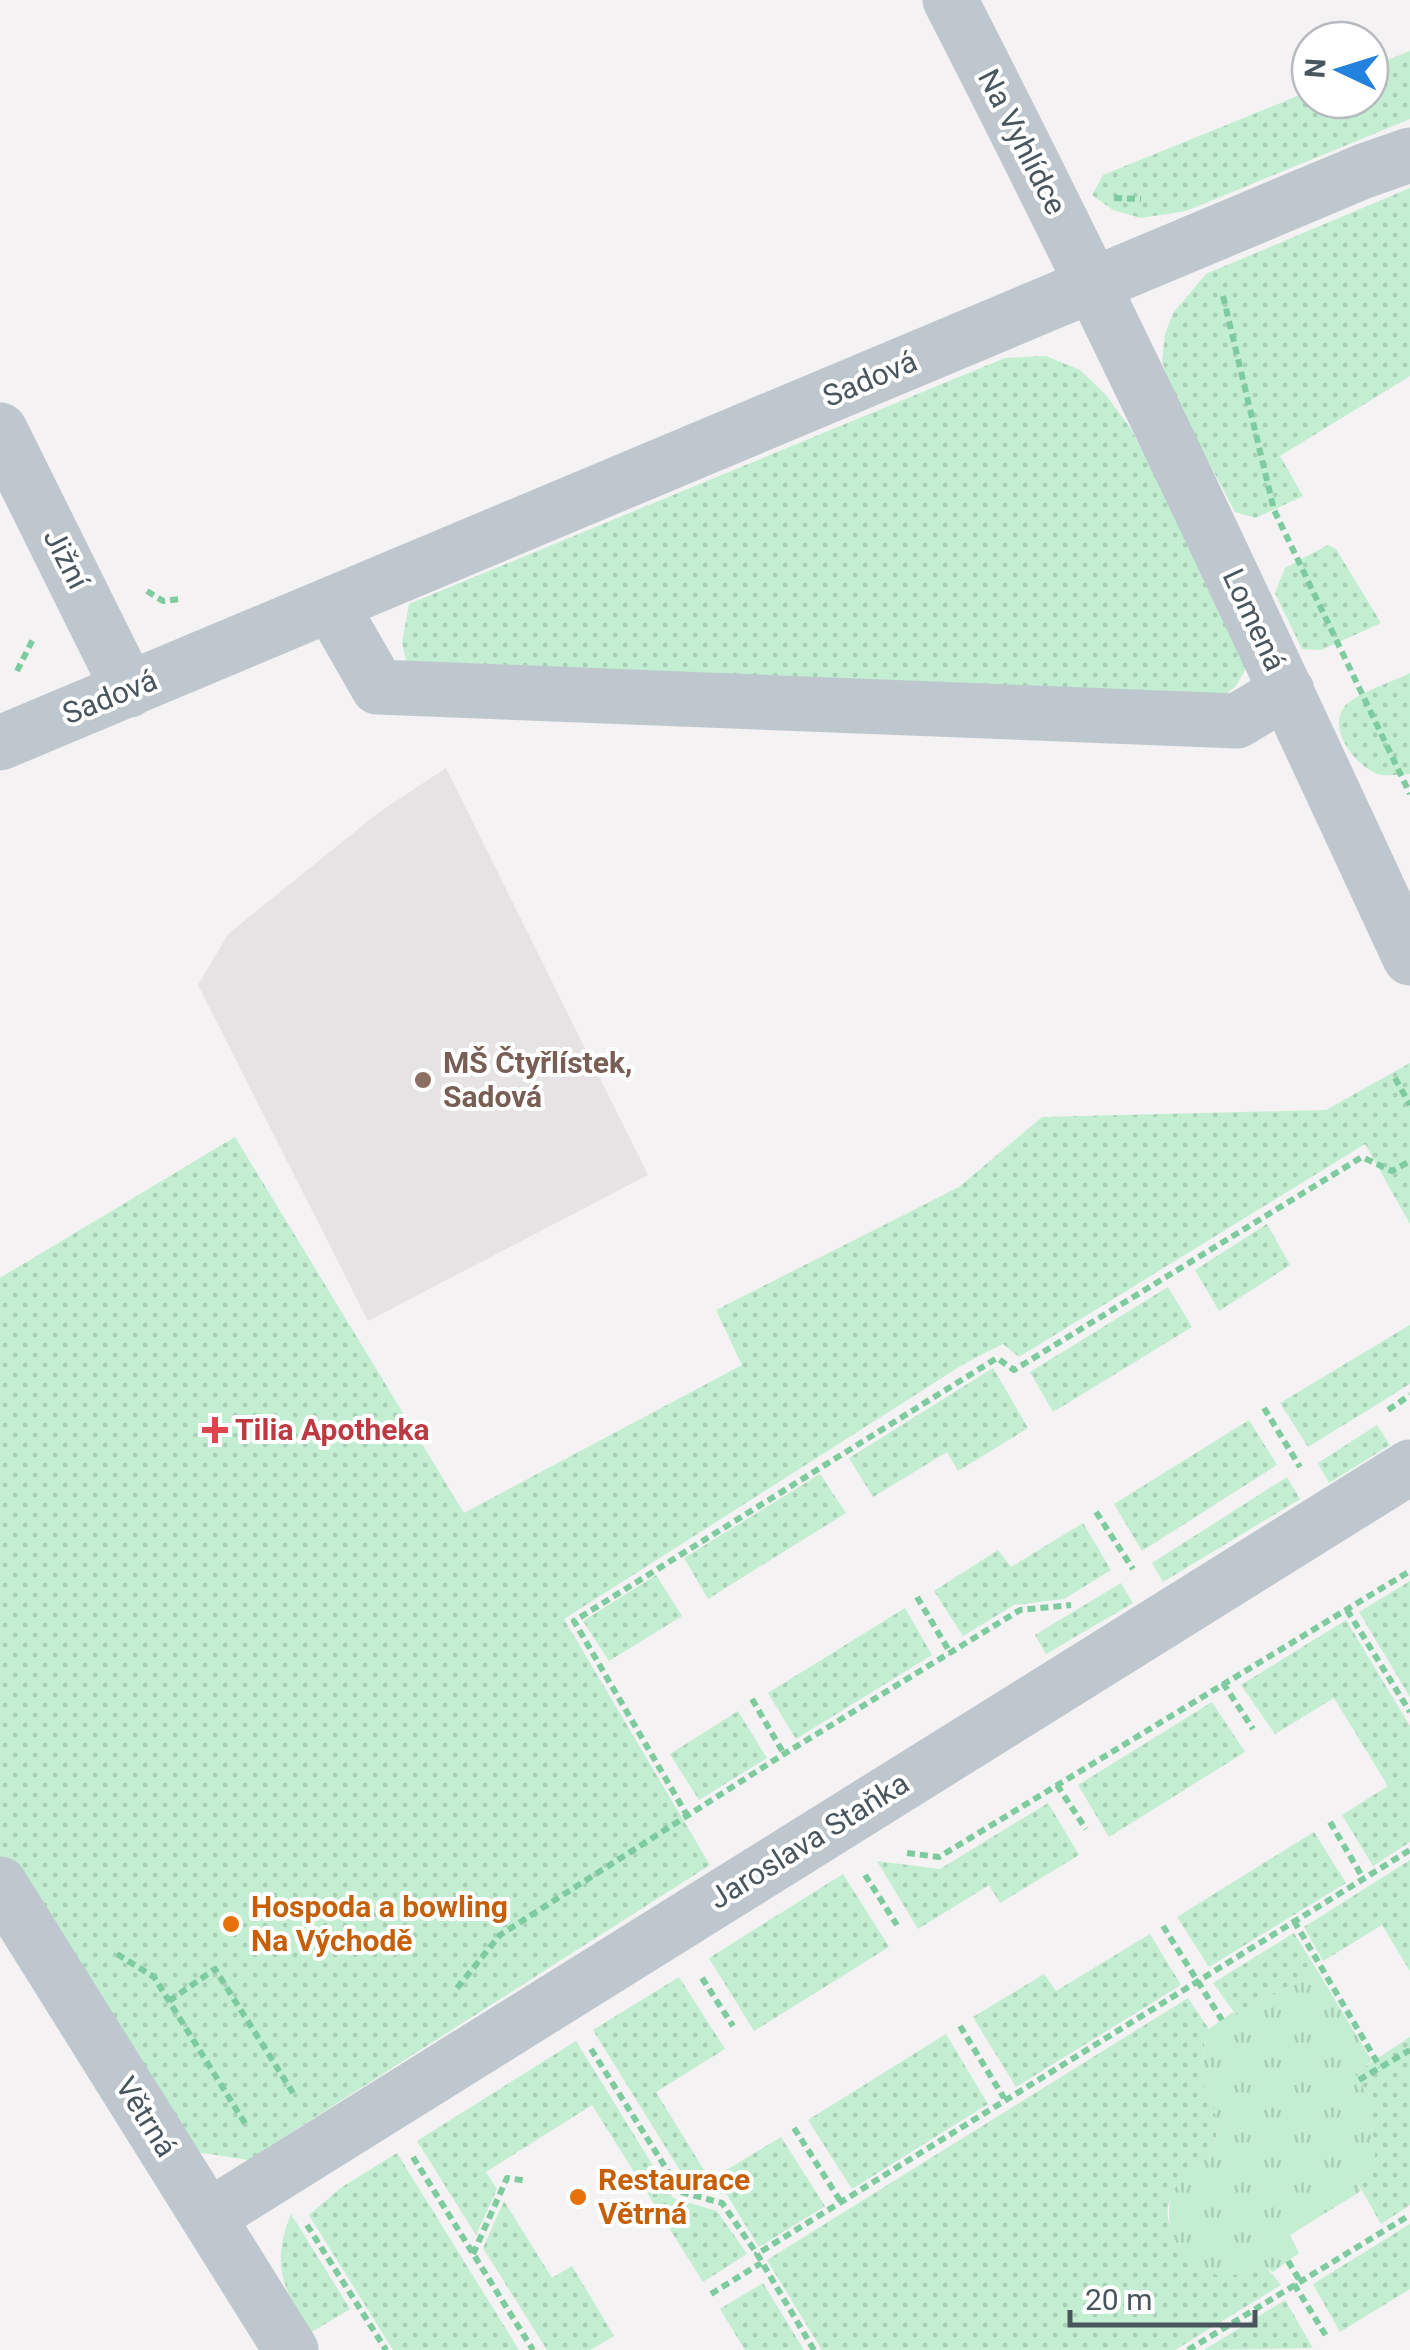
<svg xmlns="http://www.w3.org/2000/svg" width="1410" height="2350" font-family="Roboto,sans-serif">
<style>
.education{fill:#e5e3e3}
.grass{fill:url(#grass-dots)}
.park{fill:url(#park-tufts)}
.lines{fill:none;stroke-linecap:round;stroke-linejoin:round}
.path{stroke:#7dcb9e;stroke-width:6;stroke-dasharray:8 5;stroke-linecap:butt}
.minor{stroke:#bec7cd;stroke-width:55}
.education-dot{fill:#8d6e63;stroke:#fff;stroke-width:4}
.health-dot{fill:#e0444e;stroke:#fff;stroke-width:4}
.food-dot{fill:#e8710a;stroke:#fff;stroke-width:4}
.labels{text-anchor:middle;stroke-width:8;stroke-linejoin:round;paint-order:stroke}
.street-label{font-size:30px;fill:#4a565e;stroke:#fff}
.education-label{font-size:30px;font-weight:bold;fill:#785e54;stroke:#fff;text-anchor:start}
.health-label{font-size:30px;font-weight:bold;fill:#be3a42;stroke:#fff;text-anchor:start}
.food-label{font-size:30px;font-weight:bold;fill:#c56008;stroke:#fff;text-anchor:start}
</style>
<defs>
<pattern id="grass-dots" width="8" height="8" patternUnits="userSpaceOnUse" patternTransform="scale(2.5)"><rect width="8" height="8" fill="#c3eed1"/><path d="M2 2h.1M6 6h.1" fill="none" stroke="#a9ceb6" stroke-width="1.8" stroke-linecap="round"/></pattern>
<pattern id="park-tufts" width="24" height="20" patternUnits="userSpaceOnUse" patternTransform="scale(2.5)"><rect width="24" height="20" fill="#c3eed1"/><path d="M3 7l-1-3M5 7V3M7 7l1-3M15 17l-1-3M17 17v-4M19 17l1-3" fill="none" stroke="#a9ceb6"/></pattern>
</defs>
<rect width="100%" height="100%" fill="#f4f2f2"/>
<!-- education -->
<path class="education" d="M 446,768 L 648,1175 L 368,1321 L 198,985 L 228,934 L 378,813 Z"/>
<!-- grass -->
<path class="grass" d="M 1410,51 L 1410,119 L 1186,211 L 1141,218 L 1113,210 L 1092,195 L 1103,175 L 1310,91 L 1310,100 L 1370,100 L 1370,67 Z
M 1410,188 L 1410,376 L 1280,456 L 1303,496 L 1256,518 L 1235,512 L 1173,394 L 1162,361 L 1165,334 L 1173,313 L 1206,274 Z
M 1046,356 L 1080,370 L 1105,394 L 1131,429 L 1249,663 L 1236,686 L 1226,694 L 406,661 L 402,643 L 409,604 L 1005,358 Z
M 1328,545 L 1336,549 L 1381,623 L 1321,650 L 1302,649 L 1275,593 L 1285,568 Z
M 1410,673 L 1410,774 C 1401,774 1387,777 1378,774 C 1356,767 1325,727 1346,705 C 1358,693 1394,681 1410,673 Z
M 1410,1063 L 1410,1224 L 1365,1144 L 1019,1357 L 1003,1344 L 967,1362 L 564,1619 L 710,1865 L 248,2160 L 196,2152 L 0,1872 L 0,1278 L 235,1137 L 464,1513 L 742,1365 L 716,1310 L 959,1187 L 1042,1117 L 1326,1110 Z
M 1267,1224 L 1290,1265 L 1219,1311 L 1195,1270 Z
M 1168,1287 L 1192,1327 L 1053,1412 L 1030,1372 Z
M 1410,1325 L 1410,1384 L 1308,1447 L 1280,1403 Z
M 993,1368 L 1028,1428 L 958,1471 L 947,1452 L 873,1497 L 849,1458 Z
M 1249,1420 L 1277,1465 L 1142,1551 L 1114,1504 Z
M 1377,1425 L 1390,1445 L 1329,1483 L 1318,1463 Z
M 820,1474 L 846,1513 L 708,1599 L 684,1558 Z
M 1287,1477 L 1300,1499 L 1163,1582 L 1152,1563 Z
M 1083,1523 L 1111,1570 L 1064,1599 L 1014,1605 L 963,1636 L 934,1591 L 998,1550 L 1011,1567 Z
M 656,1575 L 682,1616 L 609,1661 L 583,1621 Z
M 1410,1581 L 1410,1697 L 1359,1612 Z
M 1121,1583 L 1133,1603 L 1046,1654 L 1035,1635 Z
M 905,1608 L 932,1655 L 796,1739 L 768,1693 Z
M 1346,1620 L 1410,1726 L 1410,1842 L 1373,1866 L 1342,1815 L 1388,1786 L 1334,1698 L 1275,1734 L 1241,1685 Z
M 1212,1702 L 1245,1752 L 1109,1837 L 1078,1785 Z
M 738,1711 L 767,1758 L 699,1800 L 670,1754 Z
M 1048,1803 L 1079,1855 L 1000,1903 L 989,1885 L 918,1929 L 877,1861 L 940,1869 Z
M 1314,1832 L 1346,1883 L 1209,1967 L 1177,1917 Z
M 1410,1860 L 1410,1971 L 1382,1925 L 1323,1961 L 1304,1927 Z
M 843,1874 L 889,1947 L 754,2031 L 709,1958 Z
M 1294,1933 L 1317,1970 L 1237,2016 L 1213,1983 Z
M 1150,1934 L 1181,1985 L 1016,2087 L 973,2017 L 1044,1974 L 1056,1991 Z
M 679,1977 L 725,2049 L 656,2092 L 710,2180 L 781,2137 L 825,2206 L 759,2247 L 727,2195 L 689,2185 L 593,2030 Z
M 1188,1998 L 1209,2029 L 1205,2036 C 1204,2050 1200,2067 1203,2082 C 1206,2100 1220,2112 1217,2132 C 1208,2183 1130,2190 1190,2255 C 1216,2284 1233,2275 1266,2267 L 1281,2285 L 1175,2350 L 822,2350 L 767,2260 Z
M 946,2034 L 988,2104 L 852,2189 L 808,2120 Z
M 1410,2037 L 1410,2205 L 1381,2224 L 1356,2180 L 1372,2130 L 1365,2119 L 1355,2073 Z
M 576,2041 L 673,2198 L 717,2211 L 747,2254 L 703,2282 L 592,2105 L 486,2172 L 497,2189 L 476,2235 L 417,2141 Z
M 397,2153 L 519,2350 L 393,2350 L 317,2228 L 309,2215 L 342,2187 Z
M 504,2201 L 552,2278 L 572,2266 L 614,2336 L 590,2350 L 547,2350 L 483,2248 Z
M 291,2214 L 350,2309 L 310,2333 C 284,2289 270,2266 291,2214 Z
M 1410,2224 L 1410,2289 L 1340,2332 L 1313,2284 Z
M 763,2283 L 804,2350 L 745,2350 L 720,2309 Z
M 1285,2300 L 1313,2348 L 1204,2350 Z"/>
<!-- park -->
<path class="park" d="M 1317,1970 L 1372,2061 L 1355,2073 L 1375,2111 L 1366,2119 C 1379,2143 1381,2164 1356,2180 L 1361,2191 L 1290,2235 L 1299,2253 L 1273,2272 L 1266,2267 C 1250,2271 1230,2279 1213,2274 C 1179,2265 1157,2218 1176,2187 C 1189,2166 1212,2160 1217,2133 C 1220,2112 1206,2100 1203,2082 C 1200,2067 1204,2050 1205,2035 L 1209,2029 L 1233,2012 L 1237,2016 Z"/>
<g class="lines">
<!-- path -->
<path class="path" d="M 1114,198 L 1141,199
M 1223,296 L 1274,510 L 1410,794
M 147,591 L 163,601 L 181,599
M 17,671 L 34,637
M 1395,1078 L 1410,1105
M 1264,1408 L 1300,1467
M 1388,1410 L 1410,1395
M 1096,1512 L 1133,1569
M 917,1597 L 951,1654
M 1347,1610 L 1410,1712
M 1223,1683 L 1253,1729
M 752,1699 L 784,1754
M 1057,1785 L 1086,1829
M 688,1817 L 574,1621 L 997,1358 L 1014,1370 L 1362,1157 L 1392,1171 L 1410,1161
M 1330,1822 L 1363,1878
M 907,1853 L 939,1857 L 1410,1571
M 865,1875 L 897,1925
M 1294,1921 L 1380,2067
M 1163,1926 L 1222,2020
M 117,1954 L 154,1977 L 246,2125
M 702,1978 L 733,2026
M 457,1988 L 500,1935 L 784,1754 L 1020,1610 L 1071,1605
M 169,2001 L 215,1969 L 293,2093
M 960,2026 L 1004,2098
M 591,2049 L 681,2192 L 722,2203 L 757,2254
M 1359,2080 L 1410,2050
M 794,2128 L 841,2202
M 413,2157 L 533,2350
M 307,2225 L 386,2350
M 473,2254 L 507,2178 L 527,2181
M 1288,2261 L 1300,2281
M 1294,2284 L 1328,2339
M 711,2294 L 761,2263
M 814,2350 L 757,2254 L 1410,1850
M 1188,2350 L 1410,2215"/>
<!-- minor -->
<path class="minor" d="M 950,0 C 1112,315 1261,636 1410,958
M 0,430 L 129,690
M 331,605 L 378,687 L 1237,721 L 1287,691
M 0,743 L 1364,171 L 1410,155
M 0,1884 L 291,2350
M 208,2217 L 1410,1467"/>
</g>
<!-- markers -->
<circle class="education-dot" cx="423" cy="1080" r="10"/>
<path class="health-dot" d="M210 1415h10v10h10v10h-10v10h-10v-10h-10v-10h10z"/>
<g class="food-dot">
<circle cx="231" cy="1924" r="10"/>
<circle cx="578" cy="2197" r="10"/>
</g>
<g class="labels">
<!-- street labels -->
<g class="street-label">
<text transform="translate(1022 142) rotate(63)" y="10">Na Vyhlídce</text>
<text transform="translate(870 379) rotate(-23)" y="10">Sadová</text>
<text transform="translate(66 559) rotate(63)" y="10">Jižní</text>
<text transform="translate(1254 620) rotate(65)" y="10">Lomená</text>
<text transform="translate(110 697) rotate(-22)" y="10">Sadová</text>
<text transform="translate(809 1841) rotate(-32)" y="10">Jaroslava Staňka</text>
<text transform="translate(146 2117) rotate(58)" y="10">Větrná</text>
</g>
<!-- education labels -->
<g class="education-label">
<text x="443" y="1073">MŠ Čtyřlístek,<tspan x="443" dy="34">Sadová</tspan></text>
</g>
<!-- health labels -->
<g class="health-label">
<text x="235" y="1440">Tilia Apotheka</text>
</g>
<!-- food labels -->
<g class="food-label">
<text x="251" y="1917">Hospoda a bowling<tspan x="251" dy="34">Na Východě</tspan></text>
<text x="598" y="2190">Restaurace<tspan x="598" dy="34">Větrná</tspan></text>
</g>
</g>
<!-- north arrow -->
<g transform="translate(1340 70) rotate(274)"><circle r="48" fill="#ffffff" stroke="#b7bbbf" stroke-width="2.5"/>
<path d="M0-8L18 38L0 25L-18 38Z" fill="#2382dd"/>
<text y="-15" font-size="28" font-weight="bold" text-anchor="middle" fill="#4a565e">N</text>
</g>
<!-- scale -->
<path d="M1070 2310v15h185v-15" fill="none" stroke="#4a565e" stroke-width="5"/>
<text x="1085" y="2310" font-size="30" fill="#4a565e" stroke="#ffffff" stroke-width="8" paint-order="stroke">20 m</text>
</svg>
